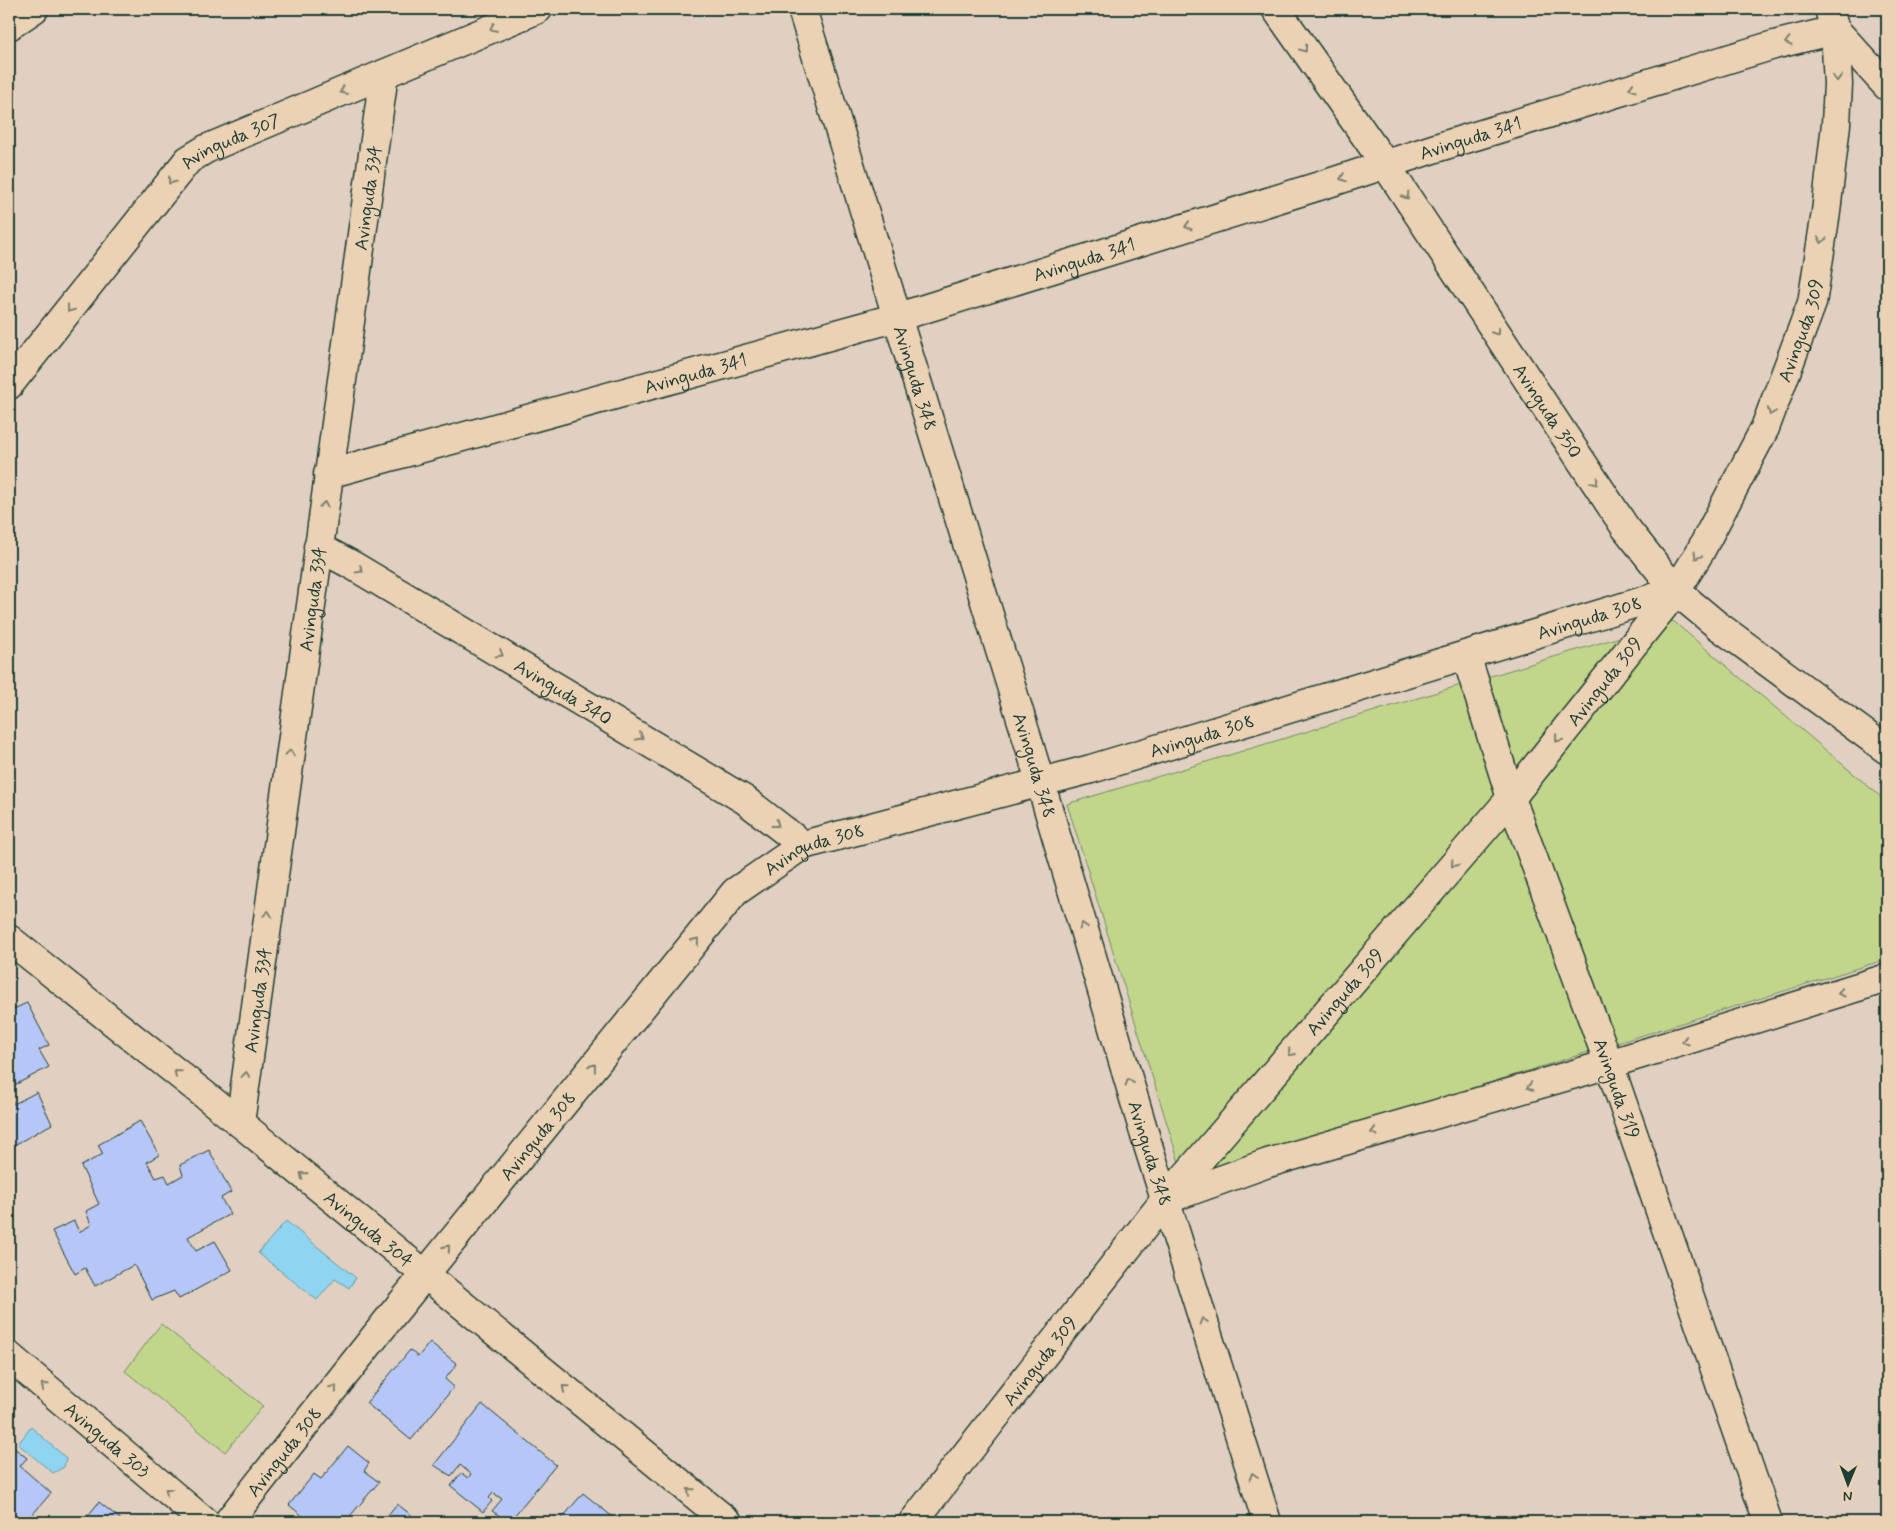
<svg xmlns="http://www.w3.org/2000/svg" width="1896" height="1531" font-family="Mynerve,sans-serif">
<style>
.green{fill:#c2d68b;stroke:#708a60}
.water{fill:#8fd5f1;stroke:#6298a5}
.building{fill:#b6c6f6;stroke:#1f3d34}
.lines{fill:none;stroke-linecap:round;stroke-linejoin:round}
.street-casing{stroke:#1f3d34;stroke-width:31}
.street{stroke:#ecd2b4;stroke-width:28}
.oneway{stroke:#7b806e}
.labels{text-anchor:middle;stroke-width:5;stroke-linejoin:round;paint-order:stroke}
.street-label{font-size:19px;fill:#1f3d34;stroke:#ecd2b4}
</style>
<rect width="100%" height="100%" fill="#e1d0c1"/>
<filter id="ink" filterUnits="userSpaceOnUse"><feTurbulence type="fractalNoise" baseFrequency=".02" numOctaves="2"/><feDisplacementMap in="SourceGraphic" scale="10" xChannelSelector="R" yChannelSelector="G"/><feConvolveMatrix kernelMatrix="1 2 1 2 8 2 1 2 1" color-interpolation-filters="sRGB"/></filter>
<g filter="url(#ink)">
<!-- green -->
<path class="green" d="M 1673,621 L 1887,802 L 1887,959 L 1184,1178 L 1067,804 Z
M 161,1324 L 263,1406 L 225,1452 L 125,1371 Z"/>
<!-- water -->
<path class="water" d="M 286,1221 L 356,1278 L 349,1288 L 335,1279 L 317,1300 L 258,1253 Z
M 31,1427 L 66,1458 L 64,1467 L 53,1473 L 18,1444 Z"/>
<!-- building -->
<path class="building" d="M 27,1003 L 49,1045 L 39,1050 L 49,1067 L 9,1088 L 9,1011 Z
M 37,1092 L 52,1124 L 9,1148 L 9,1095 L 14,1104 Z
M 140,1121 L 159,1155 L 147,1162 L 156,1178 L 165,1175 L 169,1183 L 183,1175 L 180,1165 L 209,1150 L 231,1192 L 221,1198 L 230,1214 L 188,1237 L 196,1251 L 215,1241 L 232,1270 L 179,1299 L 174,1291 L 152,1300 L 134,1265 L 95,1286 L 85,1268 L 75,1274 L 52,1231 L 74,1221 L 79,1232 L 91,1225 L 86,1211 L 99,1204 L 81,1166 L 103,1154 L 98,1145 Z
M 430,1342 L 457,1364 L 445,1379 L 454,1387 L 411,1440 L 366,1403 L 410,1350 L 418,1357 Z
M 482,1404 L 556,1465 L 509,1522 L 492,1511 L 502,1499 L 493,1493 L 489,1498 L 492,1501 L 483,1512 L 451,1486 L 461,1473 L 468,1478 L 471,1474 L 460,1465 L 451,1476 L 434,1465 Z
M 348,1446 L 369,1463 L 364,1471 L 379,1482 L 345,1522 L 310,1522 L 289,1505 L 314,1474 L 321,1479 Z
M 13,1447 L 27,1458 L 20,1466 L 51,1493 L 26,1522 L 9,1522 L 9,1453 Z
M 583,1493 L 619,1522 L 559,1522 Z
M 99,1502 L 124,1522 L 83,1522 Z
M 397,1504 L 418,1520 L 416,1522 L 382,1522 Z"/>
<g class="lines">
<!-- street casing -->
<g class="street-casing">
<g id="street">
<path id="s1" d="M 802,9 L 1028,741 L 1146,1139 L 1267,1522"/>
<path id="s2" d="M 1276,9 L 1385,164 L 1625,527 L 1676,591 L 1717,625 L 1887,750"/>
<path d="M 1831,25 L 1887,86"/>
<path d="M 9,26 L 34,9"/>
<path id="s3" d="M 9,385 L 188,160 L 206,149 L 538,9"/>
<path id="s4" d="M 328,474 L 898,317 L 1332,182 L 1439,147 L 1774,45 L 1835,30"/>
<path id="s5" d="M 318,547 L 352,565 L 745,800 L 803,845"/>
<path id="s6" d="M 1466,655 L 1511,798 L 1609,1064 L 1768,1522"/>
<path id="s7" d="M 9,939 L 240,1123 L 728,1522"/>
<path id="s8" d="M 240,1123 L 384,74"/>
<path id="s9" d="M 1165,1200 L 1511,798 L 1676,591 L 1700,552 L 1765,428 L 1812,303 L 1826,212 L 1836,124 L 1838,84 L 1835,30 L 1829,9"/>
<path id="s10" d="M 9,1356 L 205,1522"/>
<path id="s11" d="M 228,1522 L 392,1315 L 735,892 L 803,845 L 1091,769 L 1676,591"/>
<path id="s12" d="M 913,1522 L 1165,1200 L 1268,1163 L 1609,1064 L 1887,978"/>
</g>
</g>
<!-- street -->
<use href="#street" class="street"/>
</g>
<!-- one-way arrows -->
<defs><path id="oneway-chevron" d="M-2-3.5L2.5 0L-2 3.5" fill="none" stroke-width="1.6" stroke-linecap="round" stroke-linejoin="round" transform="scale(1.25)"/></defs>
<g class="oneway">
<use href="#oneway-chevron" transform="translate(493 28) rotate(157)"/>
<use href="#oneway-chevron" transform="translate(1788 42) rotate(166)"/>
<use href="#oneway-chevron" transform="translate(1304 49) rotate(55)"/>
<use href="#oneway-chevron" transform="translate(1837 78) rotate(88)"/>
<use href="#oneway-chevron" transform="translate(1632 88) rotate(163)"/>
<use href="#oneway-chevron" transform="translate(343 91) rotate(157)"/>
<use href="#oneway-chevron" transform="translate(1343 178) rotate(161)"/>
<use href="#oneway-chevron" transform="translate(171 181) rotate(129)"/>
<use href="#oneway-chevron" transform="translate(1406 196) rotate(57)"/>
<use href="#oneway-chevron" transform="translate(1188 226) rotate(163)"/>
<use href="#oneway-chevron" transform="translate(1822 240) rotate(99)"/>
<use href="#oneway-chevron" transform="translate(70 309) rotate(128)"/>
<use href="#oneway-chevron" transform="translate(1496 332) rotate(57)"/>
<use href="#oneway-chevron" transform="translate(1771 412) rotate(111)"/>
<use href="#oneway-chevron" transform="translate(1595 482) rotate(57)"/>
<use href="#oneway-chevron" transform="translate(324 505) rotate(-82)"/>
<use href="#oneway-chevron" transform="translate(1697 556) rotate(121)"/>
<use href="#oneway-chevron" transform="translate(360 570) rotate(31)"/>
<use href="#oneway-chevron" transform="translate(500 654) rotate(31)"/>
<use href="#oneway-chevron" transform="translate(640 737) rotate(31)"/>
<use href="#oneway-chevron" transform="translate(1558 739) rotate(128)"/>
<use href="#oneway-chevron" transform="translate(290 753) rotate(-82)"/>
<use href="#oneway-chevron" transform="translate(776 824) rotate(38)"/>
<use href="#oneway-chevron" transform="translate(1454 864) rotate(131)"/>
<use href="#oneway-chevron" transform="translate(268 914) rotate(-82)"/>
<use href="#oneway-chevron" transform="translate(1083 926) rotate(-107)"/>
<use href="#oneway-chevron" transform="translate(696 941) rotate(-51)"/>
<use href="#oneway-chevron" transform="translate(1841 993) rotate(163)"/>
<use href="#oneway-chevron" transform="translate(1685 1041) rotate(163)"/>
<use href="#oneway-chevron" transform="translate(1291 1053) rotate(131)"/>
<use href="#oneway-chevron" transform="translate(593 1067) rotate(-51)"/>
<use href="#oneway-chevron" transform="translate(177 1073) rotate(-141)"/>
<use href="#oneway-chevron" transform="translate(246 1075) rotate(-83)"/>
<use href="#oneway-chevron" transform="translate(1129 1082) rotate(-107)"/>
<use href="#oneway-chevron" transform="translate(1530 1087) rotate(164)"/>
<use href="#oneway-chevron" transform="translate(1374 1132) rotate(164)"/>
<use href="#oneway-chevron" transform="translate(303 1175) rotate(-141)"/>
<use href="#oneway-chevron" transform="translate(447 1248) rotate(-51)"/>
<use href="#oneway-chevron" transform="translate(1203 1321) rotate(-108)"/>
<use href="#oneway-chevron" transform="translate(44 1386) rotate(-140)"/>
<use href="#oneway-chevron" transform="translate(334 1388) rotate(-52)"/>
<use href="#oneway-chevron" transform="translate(565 1388) rotate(-141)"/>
<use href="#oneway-chevron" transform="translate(1253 1476) rotate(-108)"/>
<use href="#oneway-chevron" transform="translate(168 1491) rotate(-140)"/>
<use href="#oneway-chevron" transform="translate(690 1491) rotate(-141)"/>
</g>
</g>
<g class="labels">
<!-- street labels -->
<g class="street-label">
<text dy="7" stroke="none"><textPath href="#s4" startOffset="1191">Avinguda 341</textPath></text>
<text dy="7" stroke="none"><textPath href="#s3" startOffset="334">Avinguda 307</textPath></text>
<text dy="7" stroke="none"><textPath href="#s8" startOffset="934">Avinguda 334</textPath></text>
<text dy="7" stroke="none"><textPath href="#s4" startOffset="786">Avinguda 341</textPath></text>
<text dy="7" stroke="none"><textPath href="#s9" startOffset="1085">Avinguda 309</textPath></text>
<text dy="7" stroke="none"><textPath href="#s4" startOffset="381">Avinguda 341</textPath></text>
<text dy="7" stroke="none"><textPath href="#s1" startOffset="386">Avinguda 348</textPath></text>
<text dy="7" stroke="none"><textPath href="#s2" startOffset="485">Avinguda 350</textPath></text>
<text dy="7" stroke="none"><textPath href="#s8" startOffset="529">Avinguda 334</textPath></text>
<text dy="7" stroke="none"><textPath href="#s11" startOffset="1710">Avinguda 308</textPath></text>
<text dy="7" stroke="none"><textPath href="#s9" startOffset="680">Avinguda 309</textPath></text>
<text dy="7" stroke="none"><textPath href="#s5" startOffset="285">Avinguda 340</textPath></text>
<text dy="7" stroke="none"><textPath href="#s11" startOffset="1305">Avinguda 308</textPath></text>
<text dy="7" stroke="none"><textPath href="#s1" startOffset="791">Avinguda 348</textPath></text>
<text dy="7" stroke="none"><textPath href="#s11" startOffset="900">Avinguda 308</textPath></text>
<text dy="7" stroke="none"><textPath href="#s9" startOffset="275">Avinguda 309</textPath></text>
<text dy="7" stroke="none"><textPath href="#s8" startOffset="124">Avinguda 334</textPath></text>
<text dy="7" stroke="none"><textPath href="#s6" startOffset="459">Avinguda 319</textPath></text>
<text dy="7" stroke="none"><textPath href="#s11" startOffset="495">Avinguda 308</textPath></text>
<text dy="7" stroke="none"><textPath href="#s1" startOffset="1196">Avinguda 348</textPath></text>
<text dy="7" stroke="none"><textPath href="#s7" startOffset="462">Avinguda 304</textPath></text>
<text dy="7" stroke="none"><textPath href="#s12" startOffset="205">Avinguda 309</textPath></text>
<text dy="7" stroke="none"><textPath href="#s10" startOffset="129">Avinguda 303</textPath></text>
<text dy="7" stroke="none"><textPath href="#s11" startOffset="90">Avinguda 308</textPath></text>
</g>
</g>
<!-- margin -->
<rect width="1896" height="1531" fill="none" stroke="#ecd2b4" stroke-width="30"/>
<rect x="15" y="15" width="1866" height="1501" fill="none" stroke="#1f3d34" stroke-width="2" filter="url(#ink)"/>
<!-- north arrow -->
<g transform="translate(1848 1484) rotate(181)" stroke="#ecd2b4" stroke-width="4" paint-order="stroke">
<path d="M0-4L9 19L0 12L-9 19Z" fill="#1f3d34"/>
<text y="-8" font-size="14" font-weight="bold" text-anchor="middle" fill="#1f3d34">N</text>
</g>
</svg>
